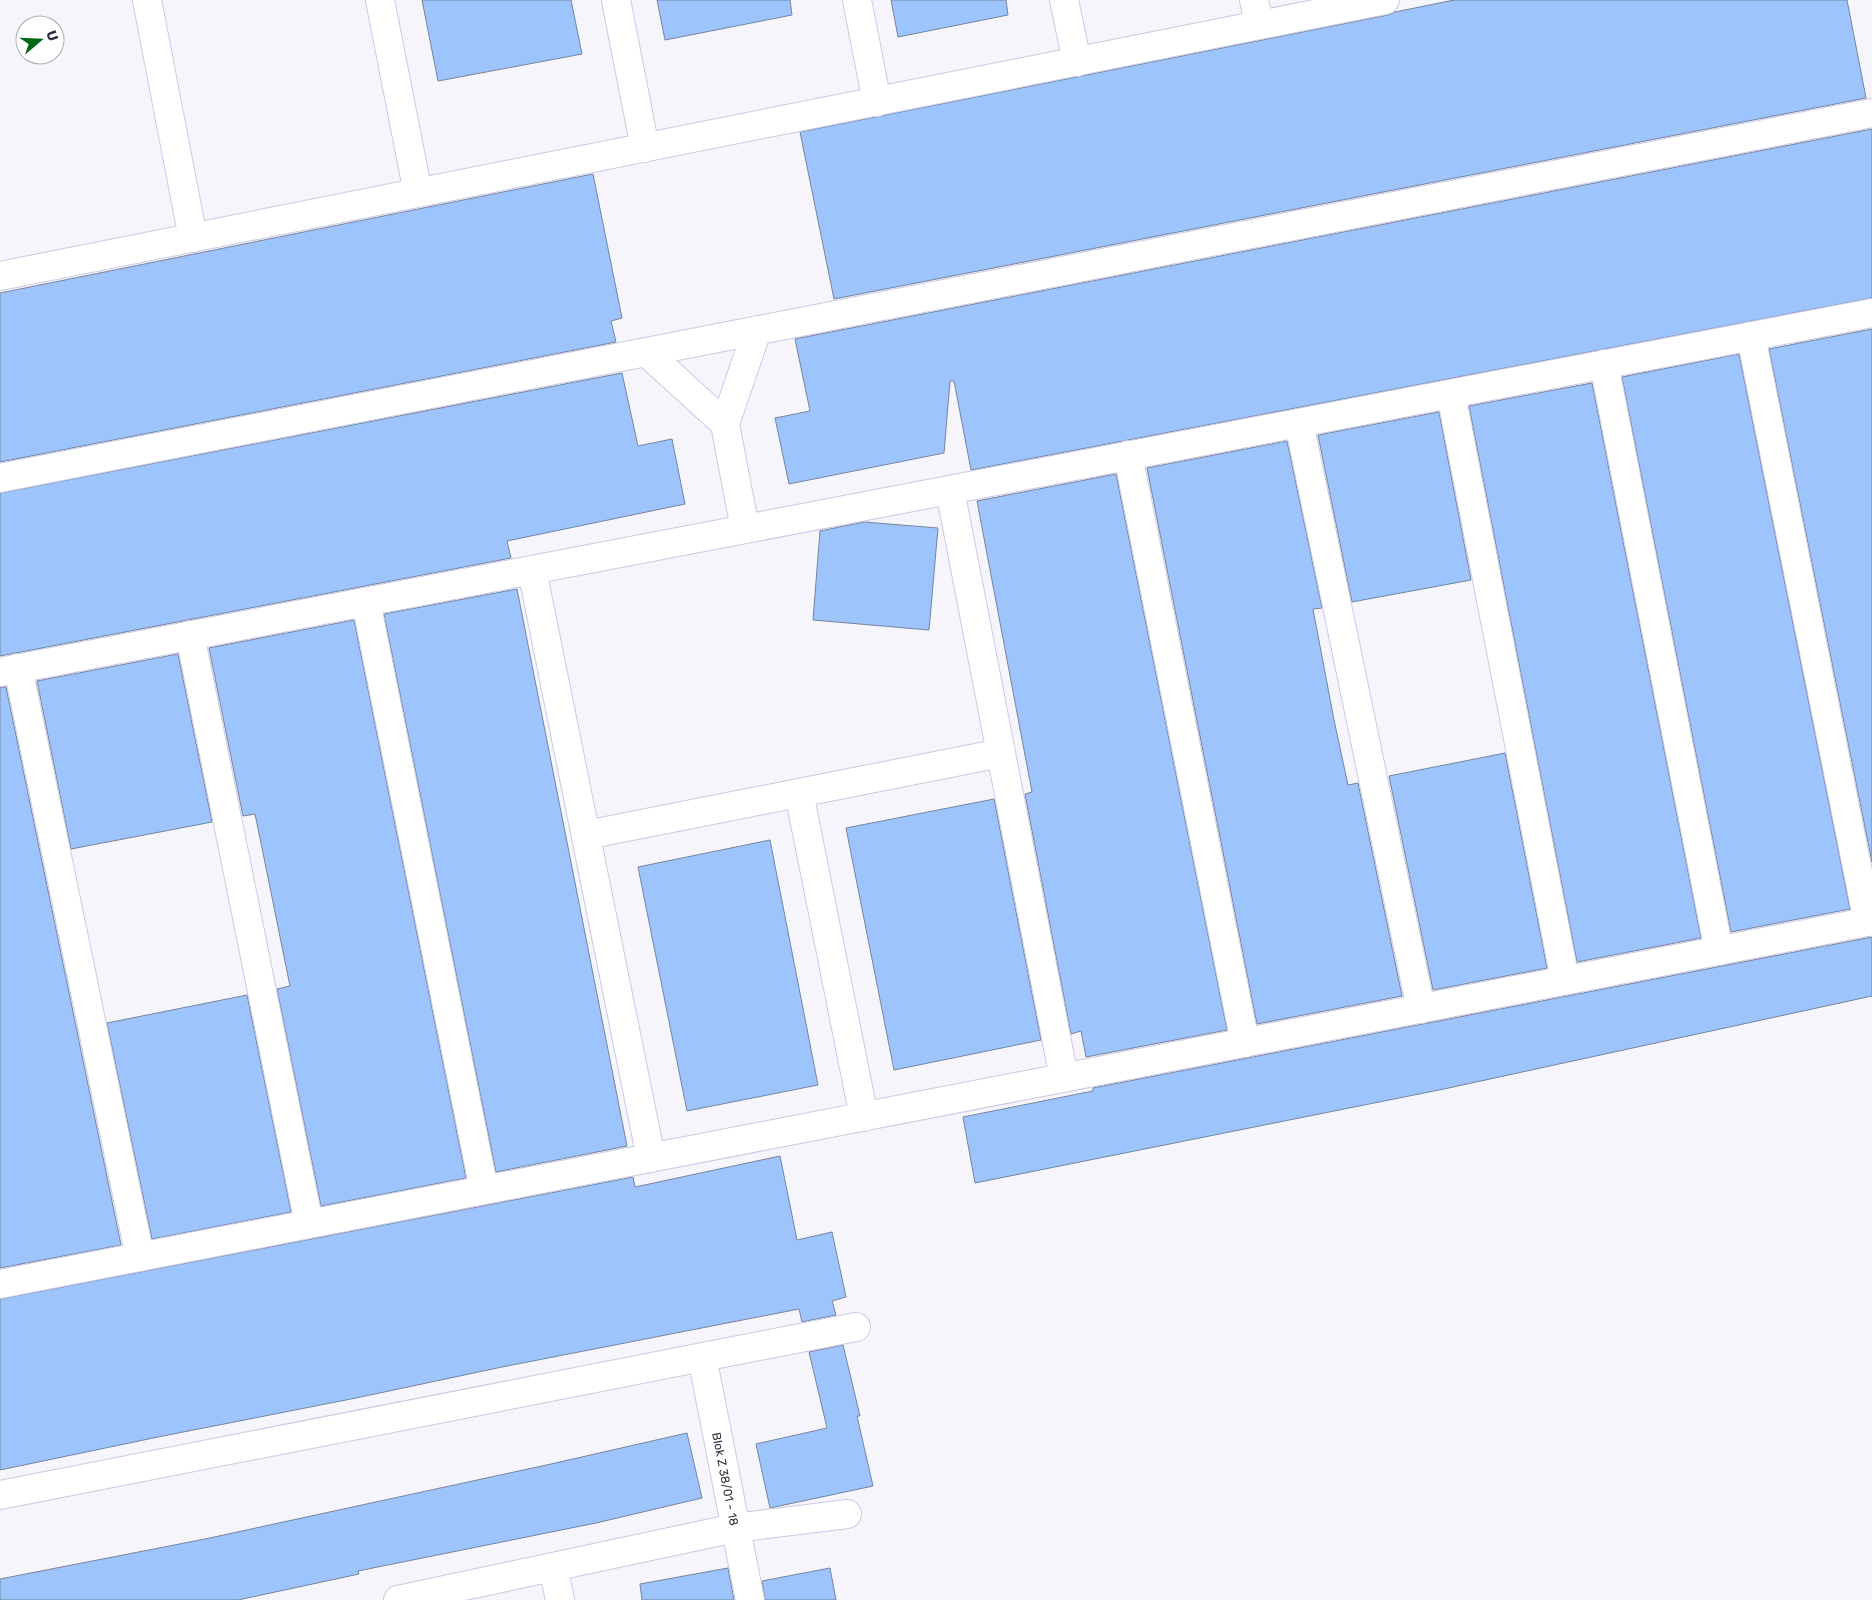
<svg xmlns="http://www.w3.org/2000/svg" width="1872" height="1600" font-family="Rubik,sans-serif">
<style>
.building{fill:#9ec4fe;stroke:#75849b}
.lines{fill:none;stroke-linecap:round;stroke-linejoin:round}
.minor-casing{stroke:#cac9e5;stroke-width:30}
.minor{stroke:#fff;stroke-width:28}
.labels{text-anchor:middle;stroke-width:4;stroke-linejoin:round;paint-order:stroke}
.street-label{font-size:12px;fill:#2f2e39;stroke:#fff}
</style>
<rect width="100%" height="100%" fill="#f6f5fb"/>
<!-- building -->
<path class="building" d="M 422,0 L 571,0 L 582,54 L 438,81 Z
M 657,0 L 790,0 L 792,15 L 665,40 Z
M 891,0 L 1006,0 L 1008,15 L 898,37 Z
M 1454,0 L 1847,0 L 1866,98 L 834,299 L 800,132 L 1388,15 L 1395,12 Z
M 1872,129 L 1872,298 L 971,470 L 954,381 L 950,381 L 944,453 L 789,484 L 775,418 L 810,411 L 795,339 Z
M 593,174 L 622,318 L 611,321 L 616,342 L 0,462 L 0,293 Z
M 1872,329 L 1872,862 L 1769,349 Z
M 1739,354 L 1850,909 L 1731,932 L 1622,377 Z
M 622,373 L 638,446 L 672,439 L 685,504 L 507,541 L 511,558 L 0,656 L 0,493 Z
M 1592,383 L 1701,938 L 1577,962 L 1469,406 Z
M 1439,412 L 1471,580 L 1352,602 L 1318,435 Z
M 1287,441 L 1322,608 L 1313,609 L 1334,720 L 1348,785 L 1358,783 L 1402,996 L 1257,1024 L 1147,468 Z
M 1116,474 L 1227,1030 L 1086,1057 L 1081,1031 L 1071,1034 L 1025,794 L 1032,792 L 977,501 Z
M 864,522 L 938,528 L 929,630 L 813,620 L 820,531 Z
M 517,589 L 627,1146 L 496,1172 L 384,614 Z
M 354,620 L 466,1178 L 321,1206 L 277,989 L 290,986 L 262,848 L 255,814 L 243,816 L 209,648 Z
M 178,654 L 212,822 L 71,849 L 37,681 Z
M 0,687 L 6,687 L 121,1245 L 0,1268 Z
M 1505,753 L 1547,968 L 1433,990 L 1389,776 Z
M 994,799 L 1041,1040 L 894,1070 L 846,828 Z
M 770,840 L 818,1085 L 687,1111 L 638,867 Z
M 1872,937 L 1872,996 L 1444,1089 L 975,1183 L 963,1117 L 1093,1091 L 1093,1088 Z
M 247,995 L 291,1212 L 152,1239 L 107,1023 Z
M 780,1156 L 797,1240 L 832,1232 L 846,1297 L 832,1301 L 836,1315 L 802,1322 L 799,1309 L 502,1367 L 356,1398 L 158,1437 L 0,1470 L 0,1299 L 633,1177 L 635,1187 Z
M 843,1345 L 860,1416 L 857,1416 L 873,1486 L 770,1508 L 756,1444 L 827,1428 L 809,1352 Z
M 687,1433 L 702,1498 L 596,1523 L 358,1571 L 359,1574 L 238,1600 L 0,1600 L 0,1579 L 205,1539 L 551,1464 Z
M 728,1568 L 734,1600 L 642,1600 L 640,1584 Z
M 830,1568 L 836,1600 L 765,1600 L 762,1581 Z"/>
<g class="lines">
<!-- minor casing -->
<g class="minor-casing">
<path id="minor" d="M 147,0 L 193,238
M 380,0 L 418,193
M 616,0 L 645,148
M 857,0 L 877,102
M 1064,0 L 1077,62
M 1254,0 L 1259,25
M 0,276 L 1385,0
M 1751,336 L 1868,922
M 646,352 L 725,424
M 1604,364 L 1719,951
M 1451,394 L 1565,980
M 1299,423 L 1421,1009
M 1128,455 L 1245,1043
M 0,478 L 1872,113
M 950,490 L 1064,1078
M 745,529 L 725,424 L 757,330
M 532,570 L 651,1158
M 366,602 L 484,1190
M 190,635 L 309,1224
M 18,668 L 140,1257
M 0,672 L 1872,313
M 799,793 L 864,1117
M 586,835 L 1001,753
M 0,1284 L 1872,921
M 702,1357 L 750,1600
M 0,1495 L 856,1327
M 553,1567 L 560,1600
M 398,1600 L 735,1528 L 847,1514"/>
</g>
<!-- minor -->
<use href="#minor" class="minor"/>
</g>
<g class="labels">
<!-- street labels -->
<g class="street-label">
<text transform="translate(725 1479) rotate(79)" y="4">Blok Z 38/01 - 18</text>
</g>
</g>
<!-- north arrow -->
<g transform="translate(40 40) rotate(71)"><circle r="24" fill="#ffffff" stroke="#acabb0"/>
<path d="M0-4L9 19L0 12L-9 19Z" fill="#006815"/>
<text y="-8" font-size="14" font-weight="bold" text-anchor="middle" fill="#2f2e39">U</text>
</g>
</svg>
